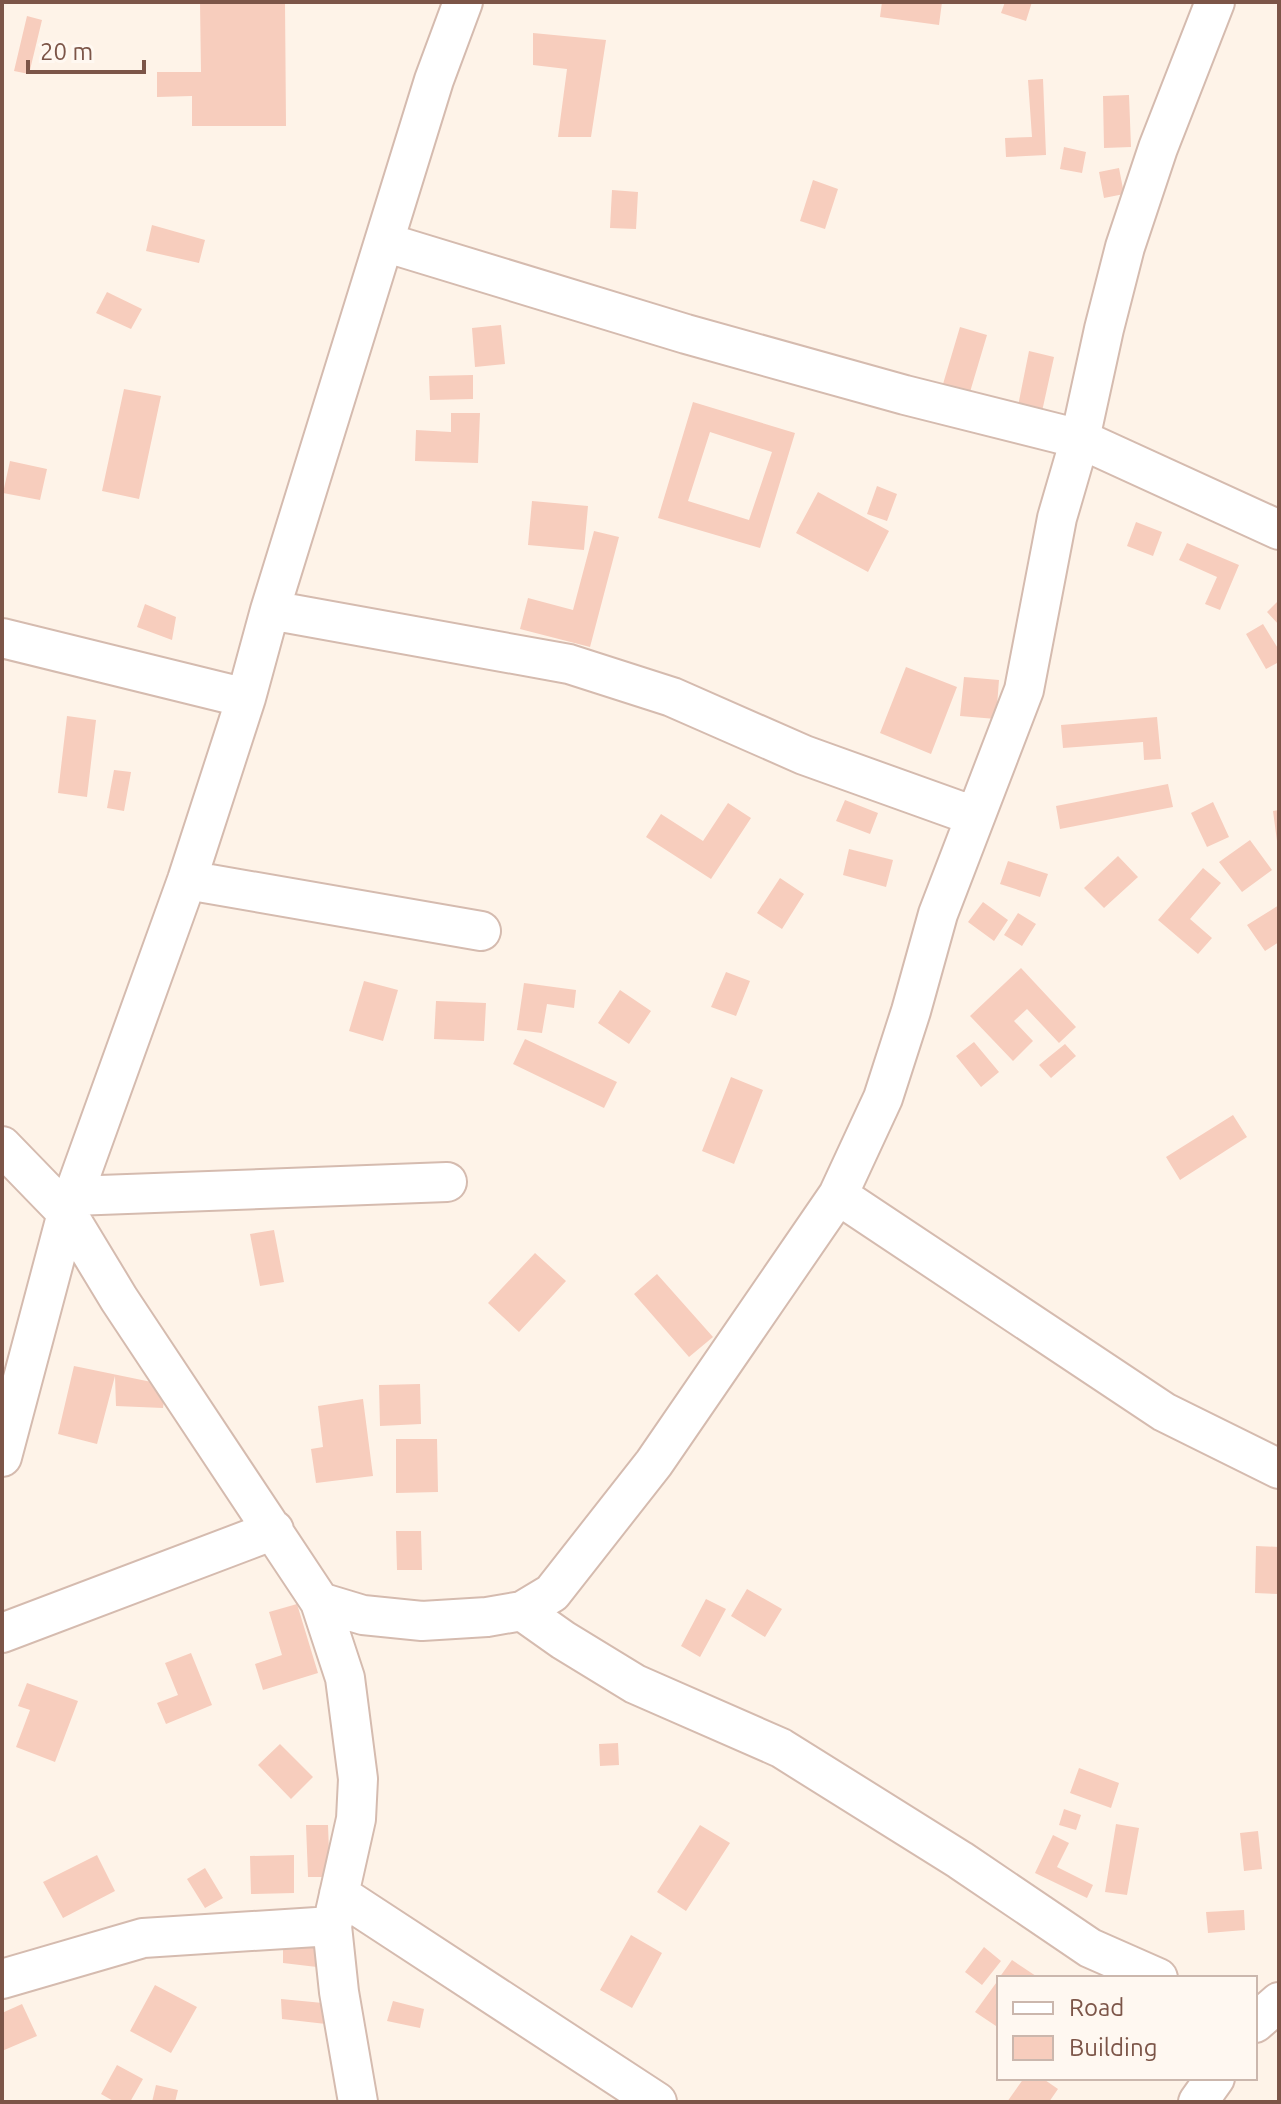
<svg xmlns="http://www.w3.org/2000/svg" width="1281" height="2104" font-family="Ubuntu,sans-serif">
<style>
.building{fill:#f7cdbd;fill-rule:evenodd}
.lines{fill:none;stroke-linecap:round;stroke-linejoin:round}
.minor-casing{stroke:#d5bbaf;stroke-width:42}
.minor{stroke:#fff;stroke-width:38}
</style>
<rect width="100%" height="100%" fill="#fef3e8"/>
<!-- building -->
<path class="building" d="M 200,2 L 285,2 L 286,126 L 192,126 L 192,96 L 157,97 L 157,72 L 201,72 Z
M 882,2 L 942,2 L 939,25 L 880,17 Z
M 1005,2 L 1032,2 L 1026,21 L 1001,13 Z
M 27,16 L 42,20 L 29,74 L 14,71 Z
M 533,33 L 606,40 L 591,137 L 558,137 L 567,69 L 533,65 Z
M 1043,79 L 1046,155 L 1006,157 L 1005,138 L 1032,137 L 1028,80 Z
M 1129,95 L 1131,147 L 1104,148 L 1103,96 Z
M 1064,147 L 1086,152 L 1082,173 L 1060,169 Z
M 1119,168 L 1124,194 L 1104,198 L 1099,172 Z
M 813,180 L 838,189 L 825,229 L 800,221 Z
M 612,190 L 638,192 L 636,229 L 610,228 Z
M 152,225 L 205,240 L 199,263 L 146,251 Z
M 107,292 L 142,309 L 131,329 L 96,313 Z
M 501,325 L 505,364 L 475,367 L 472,328 Z
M 960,327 L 987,335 L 970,392 L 943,384 Z
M 1029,351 L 1054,357 L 1041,416 L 1017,411 Z
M 473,375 L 473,399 L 430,400 L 429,376 Z
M 124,389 L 161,396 L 139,499 L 102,491 Z
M 693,402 L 795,433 L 760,548 L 658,518 ZM 710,432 L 772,452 L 749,520 L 688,501 Z
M 451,413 L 480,413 L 478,463 L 415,461 L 416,430 L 451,432 Z
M 10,461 L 47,469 L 40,500 L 3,493 Z
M 877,486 L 897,494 L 887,521 L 867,514 Z
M 818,492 L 889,531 L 868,572 L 796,533 Z
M 532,501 L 588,506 L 584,550 L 528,545 Z
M 1136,522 L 1162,532 L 1153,556 L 1127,546 Z
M 594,531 L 619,537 L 590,647 L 520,629 L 528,598 L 573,610 Z
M 1187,543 L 1239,565 L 1220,610 L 1205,604 L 1217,577 L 1179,560 Z
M 1279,600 L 1279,625 L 1267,612 Z
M 145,604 L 176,617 L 172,640 L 137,627 Z
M 1263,624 L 1279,650 L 1279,662 L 1266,669 L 1246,634 Z
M 906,667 L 957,687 L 931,754 L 880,733 Z
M 964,677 L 999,680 L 996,719 L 960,716 Z
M 67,716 L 96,720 L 87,797 L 58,793 Z
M 1157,717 L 1161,759 L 1144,760 L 1143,742 L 1063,748 L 1061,725 Z
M 114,770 L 131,772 L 124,811 L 107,808 Z
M 1168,784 L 1173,807 L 1060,829 L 1056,806 Z
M 845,800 L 878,813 L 870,834 L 836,821 Z
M 1213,802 L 1229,837 L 1207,847 L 1191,813 Z
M 728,803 L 751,818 L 711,879 L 646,837 L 661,814 L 703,841 Z
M 1279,810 L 1279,841 L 1277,841 L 1273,811 Z
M 1250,840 L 1272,870 L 1242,892 L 1219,862 Z
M 849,849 L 893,860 L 886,887 L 843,875 Z
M 1118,856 L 1138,877 L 1104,908 L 1084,888 Z
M 1008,861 L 1048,874 L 1040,897 L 1000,884 Z
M 1203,868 L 1221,883 L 1190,919 L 1212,938 L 1198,954 L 1158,920 Z
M 780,878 L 804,894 L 782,929 L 757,913 Z
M 983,902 L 1008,920 L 994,941 L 968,922 Z
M 1279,905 L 1279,942 L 1265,951 L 1247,925 Z
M 1018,913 L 1036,924 L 1022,946 L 1004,935 Z
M 1021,968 L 1076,1027 L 1059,1043 L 1027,1009 L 1014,1021 L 1033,1041 L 1013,1061 L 970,1016 Z
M 726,972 L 750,981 L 736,1016 L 711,1007 Z
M 364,981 L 398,990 L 383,1041 L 349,1031 Z
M 524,983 L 576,990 L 574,1008 L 547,1004 L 542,1033 L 517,1030 Z
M 620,990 L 651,1011 L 629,1044 L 598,1023 Z
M 436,1001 L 486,1003 L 484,1041 L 434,1039 Z
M 525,1039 L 617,1082 L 604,1108 L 513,1064 Z
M 974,1042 L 999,1072 L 981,1087 L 956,1056 Z
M 1065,1044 L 1076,1056 L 1051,1078 L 1039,1065 Z
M 731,1077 L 763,1090 L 734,1164 L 702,1151 Z
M 1233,1115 L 1247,1137 L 1180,1180 L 1166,1157 Z
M 274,1230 L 284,1282 L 260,1286 L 250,1234 Z
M 535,1253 L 566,1281 L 519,1332 L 488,1303 Z
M 657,1274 L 713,1337 L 689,1357 L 634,1294 Z
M 74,1366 L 166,1385 L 163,1408 L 116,1406 L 115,1376 L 97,1444 L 58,1434 Z
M 420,1384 L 421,1424 L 380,1426 L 379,1385 Z
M 363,1399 L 373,1476 L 316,1483 L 311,1449 L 323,1447 L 318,1406 Z
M 396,1439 L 437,1439 L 438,1492 L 396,1493 Z
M 396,1531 L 421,1531 L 422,1570 L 397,1570 Z
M 1256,1546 L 1279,1547 L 1279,1594 L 1255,1593 Z
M 747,1589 L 782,1609 L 765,1637 L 731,1616 Z
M 706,1599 L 726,1609 L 700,1657 L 681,1646 Z
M 297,1604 L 318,1673 L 263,1690 L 255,1664 L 282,1655 L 269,1612 Z
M 191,1653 L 212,1705 L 166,1724 L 157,1703 L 178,1695 L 165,1663 Z
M 27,1683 L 78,1701 L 55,1762 L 16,1747 L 30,1710 L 18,1706 Z
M 618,1743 L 619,1765 L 600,1766 L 599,1744 Z
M 280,1744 L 313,1777 L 291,1799 L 258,1765 Z
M 1079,1768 L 1119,1783 L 1111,1808 L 1070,1793 Z
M 1064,1809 L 1081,1815 L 1076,1830 L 1059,1825 Z
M 1116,1824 L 1139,1828 L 1127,1895 L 1105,1892 Z
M 306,1825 L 328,1825 L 330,1877 L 308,1877 Z
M 700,1825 L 730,1843 L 686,1911 L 657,1892 Z
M 1258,1831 L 1262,1869 L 1244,1871 L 1240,1833 Z
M 1053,1835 L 1069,1843 L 1057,1867 L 1093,1885 L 1087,1898 L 1035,1873 Z
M 97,1855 L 115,1891 L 63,1918 L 43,1882 Z
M 294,1855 L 294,1893 L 251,1894 L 250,1856 Z
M 205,1868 L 223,1898 L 205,1908 L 187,1879 Z
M 1244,1910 L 1245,1930 L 1208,1933 L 1206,1912 Z
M 631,1935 L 662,1953 L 632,2008 L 600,1990 Z
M 283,1941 L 318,1944 L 317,1967 L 283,1963 Z
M 984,1947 L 1001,1961 L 982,1985 L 965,1972 Z
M 1012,1960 L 1039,1978 L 999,1978 Z
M 999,1979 L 999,2028 L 975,2012 Z
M 155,1985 L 197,2007 L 171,2053 L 130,2031 Z
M 281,1999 L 323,2003 L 326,2024 L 282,2019 Z
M 393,2001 L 424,2009 L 420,2028 L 387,2021 Z
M 22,2004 L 37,2036 L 2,2051 L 2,2013 Z
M 117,2065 L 143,2079 L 130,2102 L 115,2102 L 101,2094 Z
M 1024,2078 L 1042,2078 L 1058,2089 L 1049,2102 L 1007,2102 Z
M 156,2085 L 178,2090 L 175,2102 L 152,2102 Z"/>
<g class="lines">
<!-- minor casing -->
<g class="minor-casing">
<path id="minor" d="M 384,242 L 686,334 L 905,395 L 1080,439 L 1279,530
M 270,610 L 569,664 L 672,697 L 804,755 L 974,816
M 2,638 L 246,698
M 187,880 L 481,931
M 2,1146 L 67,1213 L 119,1299 L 320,1602 L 345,1678 L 358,1779 L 356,1819 L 332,1926 L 339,1992 L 358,2102
M 838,1195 L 1164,1412 L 1279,1469
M 73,1196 L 447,1182
M 2,1457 L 67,1213 L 187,880 L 246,698 L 270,610 L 434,80 L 463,2
M 320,1602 L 363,1615 L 422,1621 L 487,1617 L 522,1611 L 552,1593 L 654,1463 L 838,1195 L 883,1098 L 911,1011 L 938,914 L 1024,690 L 1057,518 L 1080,439 L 1104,329 L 1125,247 L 1158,148 L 1215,2
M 522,1611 L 563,1640 L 635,1684 L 781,1748 L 960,1860 L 1090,1948 L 1158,1978
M 2,1633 L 274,1530
M 339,1894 L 657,2102
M 2,1979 L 143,1938 L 332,1926
M 1255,2023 L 1279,2002
M 1198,2102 L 1215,2078"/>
</g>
<!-- minor -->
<use href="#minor" class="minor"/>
</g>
<!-- border -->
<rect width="1281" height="2104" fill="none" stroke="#7c5548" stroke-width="8"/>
<!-- legend -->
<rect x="997" y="1976" width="260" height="104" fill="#fff8f1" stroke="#cbb7ad" stroke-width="2"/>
<rect x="1013" y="2002" width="40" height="12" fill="#ffffff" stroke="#cbb7ad" stroke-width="2"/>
<text x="1069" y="2016" font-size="24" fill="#7c5548">Road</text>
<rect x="1013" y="2036" width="40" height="24" fill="#f7cdbd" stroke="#cbb7ad" stroke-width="2"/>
<text x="1069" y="2056" font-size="24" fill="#7c5548">Building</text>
<!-- scale -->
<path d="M28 60v12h116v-12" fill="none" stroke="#7c5548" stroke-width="4"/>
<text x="40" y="60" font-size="24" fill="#7c5548" stroke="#fff8f1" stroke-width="6" paint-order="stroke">20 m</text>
</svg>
